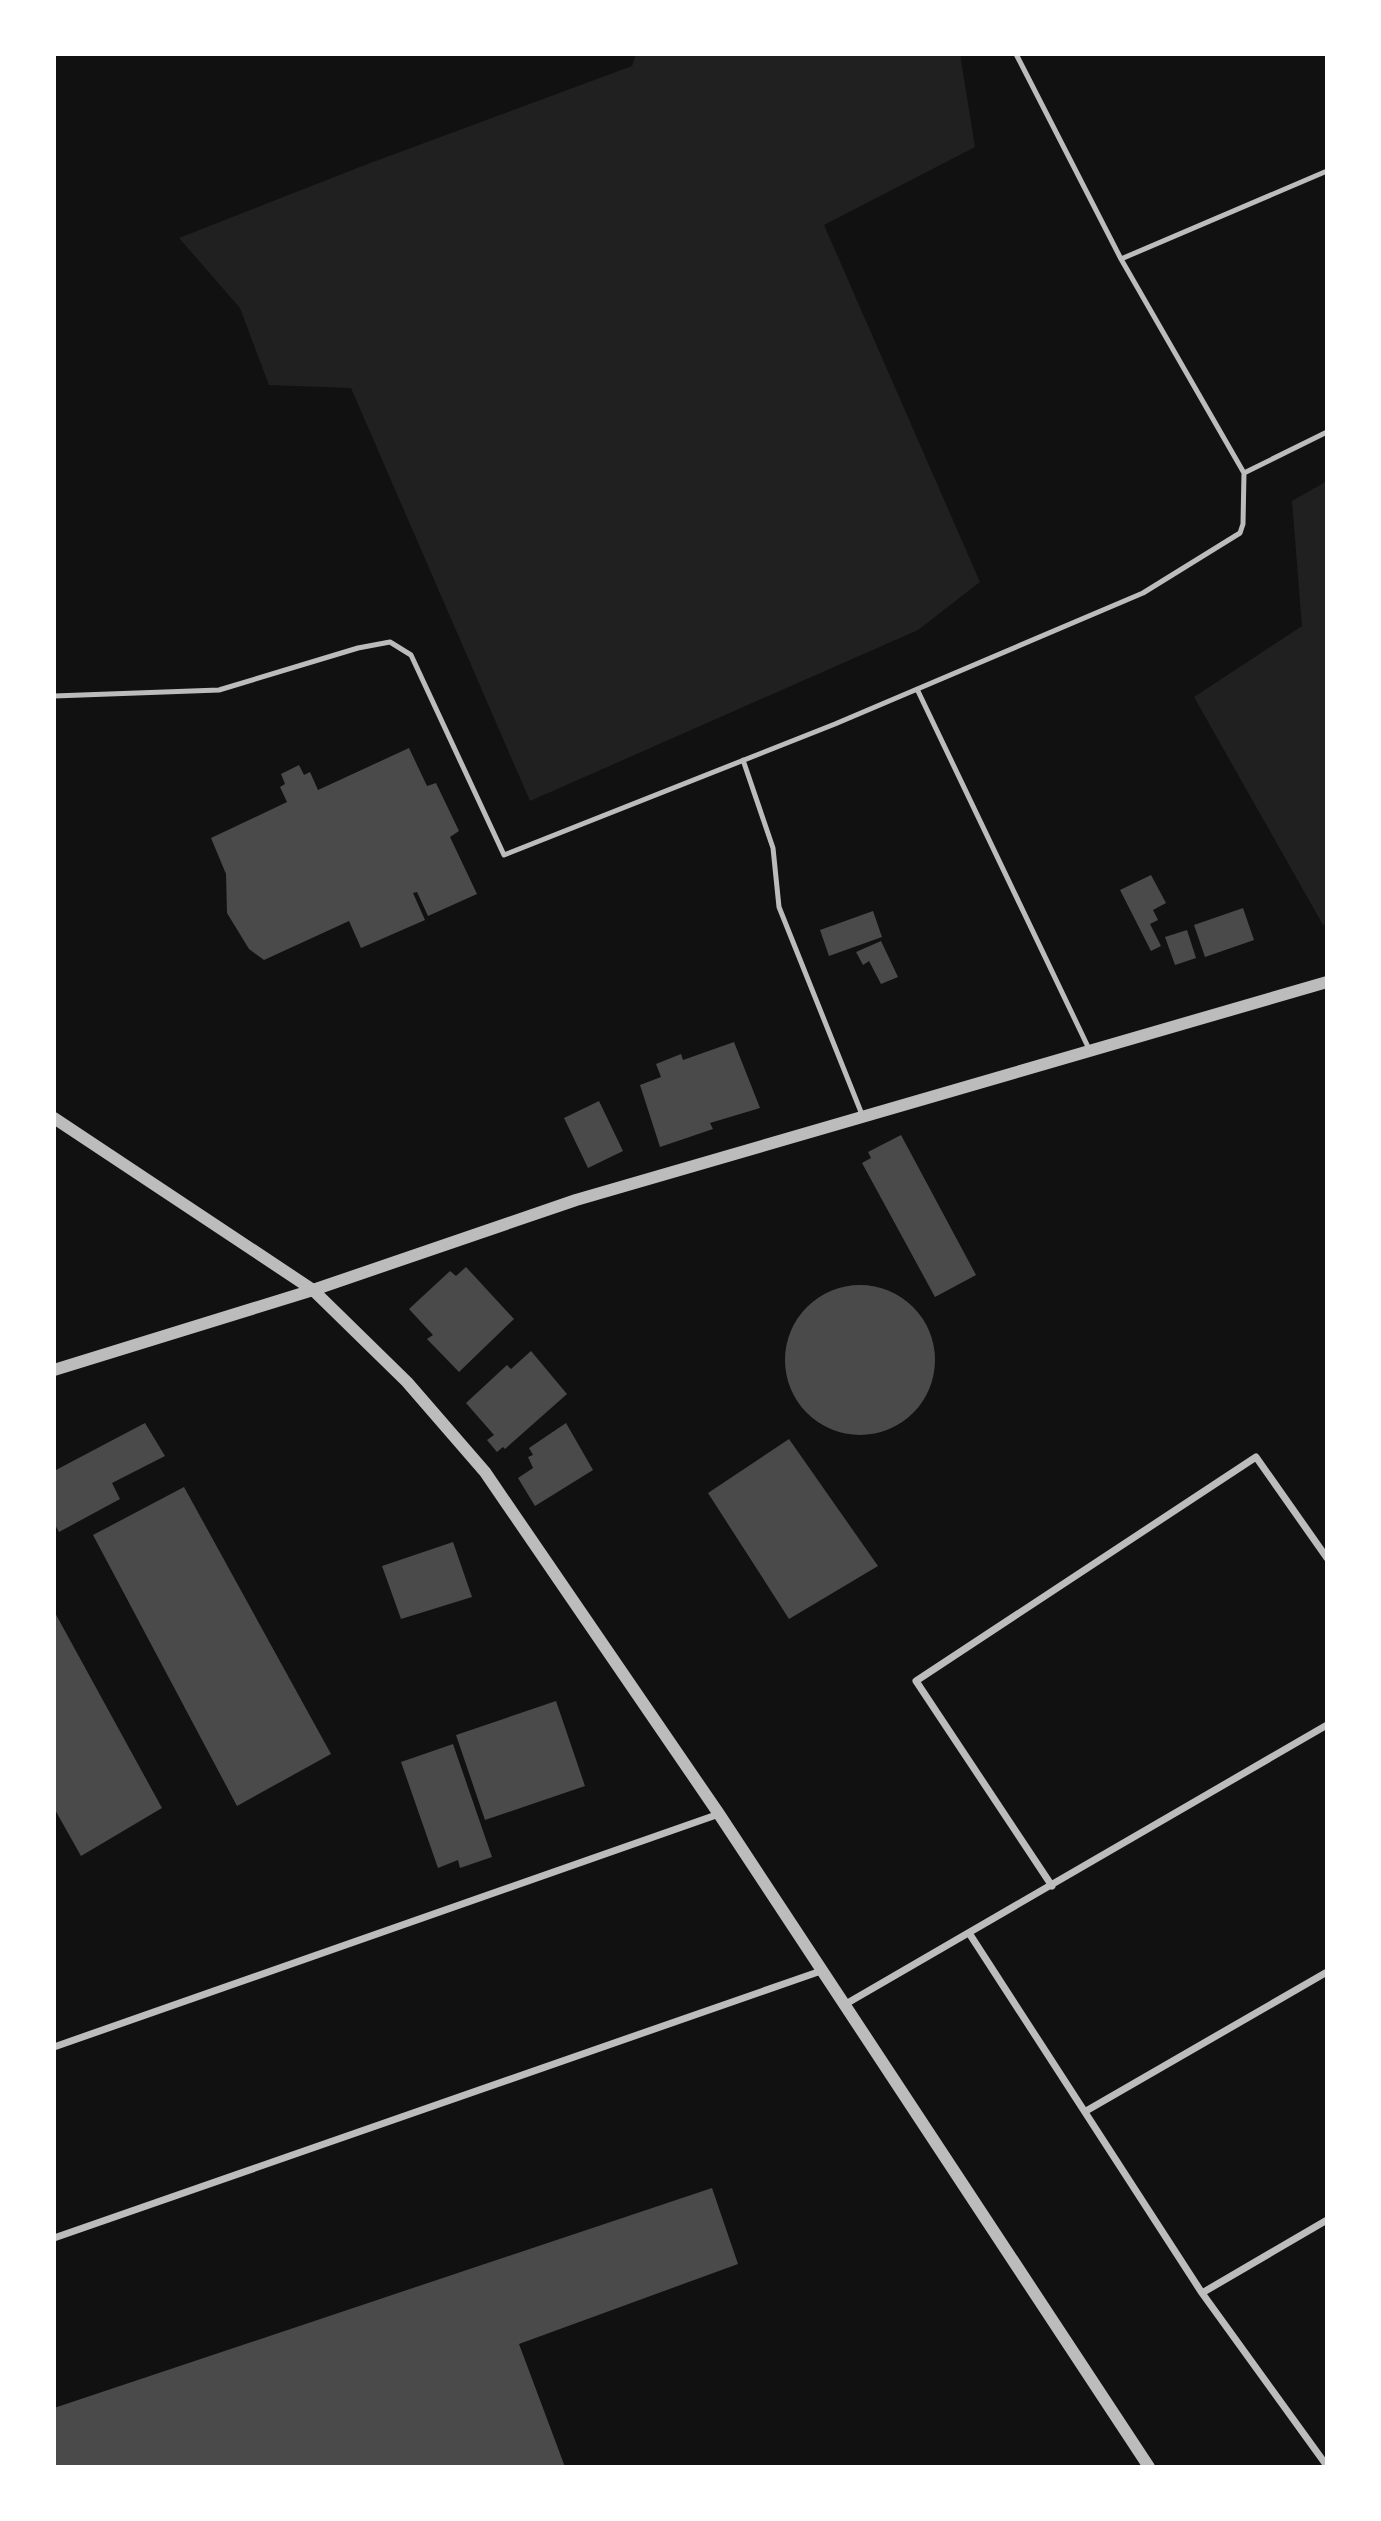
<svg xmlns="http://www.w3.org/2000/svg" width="1381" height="2521" font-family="'Roboto Condensed',sans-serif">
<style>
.green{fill:#202020}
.building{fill:#4a4a4a}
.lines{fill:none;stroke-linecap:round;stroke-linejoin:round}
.service{stroke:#bcbcbc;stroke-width:5}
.minor{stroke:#bcbcbc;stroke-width:7}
.tertiary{stroke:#bcbcbc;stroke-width:12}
</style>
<rect width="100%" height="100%" fill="#111"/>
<!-- green -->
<path class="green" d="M 636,54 L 960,54 L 975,147 L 824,225 L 980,582 L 918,630 L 530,801 L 351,388 L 269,385 L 240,308 L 179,238 L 365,165 L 632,66 Z
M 1327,481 L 1327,924 L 1323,925 L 1194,697 L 1302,626 L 1292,501 Z"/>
<!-- building -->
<path class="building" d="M 409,748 L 427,786 L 436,783 L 459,831 L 450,837 L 477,894 L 428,916 L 417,892 L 413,893 L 425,920 L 361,948 L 349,921 L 264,960 L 249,949 L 227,913 L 226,874 L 211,838 L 287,802 L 280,787 L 285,784 L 281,774 L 299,765 L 304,775 L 310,772 L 318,790 Z
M 1151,875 L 1166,903 L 1153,910 L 1158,920 L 1150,924 L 1161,946 L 1151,951 L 1120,890 Z
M 1243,908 L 1254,940 L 1205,957 L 1194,925 Z
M 873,911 L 882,937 L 829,956 L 820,930 Z
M 1187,930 L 1196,958 L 1175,965 L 1165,937 Z
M 881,941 L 898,977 L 881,984 L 869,961 L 863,965 L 856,952 Z
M 734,1042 L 760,1108 L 710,1123 L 713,1129 L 660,1147 L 640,1085 L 661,1077 L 656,1064 L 681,1054 L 683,1060 Z
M 599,1101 L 623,1151 L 588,1168 L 564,1118 Z
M 901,1135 L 976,1275 L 935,1297 L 862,1163 L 871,1158 L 868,1152 Z
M 466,1267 L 514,1319 L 459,1372 L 427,1339 L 433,1335 L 409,1309 L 450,1271 L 456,1276 Z
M785 1360a75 75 0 1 1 150 0a75 75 0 1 1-150 0Z
M 531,1351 L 567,1394 L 505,1449 L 503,1447 L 497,1452 L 487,1440 L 494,1435 L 466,1403 L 507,1365 L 511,1369 Z
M 145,1423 L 165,1456 L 112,1483 L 120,1499 L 59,1532 L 54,1523 L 54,1471 Z
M 566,1423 L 593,1470 L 535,1506 L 518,1478 L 533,1468 L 528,1457 L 533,1455 L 529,1448 Z
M 789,1439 L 878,1566 L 789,1619 L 708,1493 Z
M 184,1487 L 331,1754 L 237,1806 L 93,1535 Z
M 453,1542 L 472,1597 L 401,1619 L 382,1566 Z
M 54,1611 L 162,1808 L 81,1856 L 54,1808 Z
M 556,1701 L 585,1786 L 485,1820 L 456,1735 Z
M 453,1744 L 492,1857 L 460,1868 L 458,1860 L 438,1868 L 401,1762 Z
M 712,2188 L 738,2264 L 519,2344 L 565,2467 L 54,2467 L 54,2408 Z"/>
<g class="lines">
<!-- service -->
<path class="service" d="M 1016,54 L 1121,259 L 1244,473
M 1121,259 L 1327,171
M 917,689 L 1090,1051
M 54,696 L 219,690 L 358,648 L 390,642 L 411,655 L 504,855 L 835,724 L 1143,593 L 1240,533 L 1243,524 L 1244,473 L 1327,432
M 743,760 L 773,848 L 779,907 L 863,1117"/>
<!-- minor -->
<path class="minor" d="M 1052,1886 L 916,1681 L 1256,1457 L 1327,1558
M 969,1933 L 1202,2293 L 1327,2466
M 844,2005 L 1327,1725
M 54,2047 L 719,1814
M 1086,2111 L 1327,1972
M 54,2238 L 821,1971
M 1202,2293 L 1327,2220"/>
<!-- tertiary -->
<path class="tertiary" d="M 54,1118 L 313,1290 L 407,1382 L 485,1472 L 719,1814 L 1149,2467
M 54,1370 L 313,1290 L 576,1200 L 1327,982"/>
</g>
<!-- border -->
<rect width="1381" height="2521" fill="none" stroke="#ffffff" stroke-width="112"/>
</svg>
